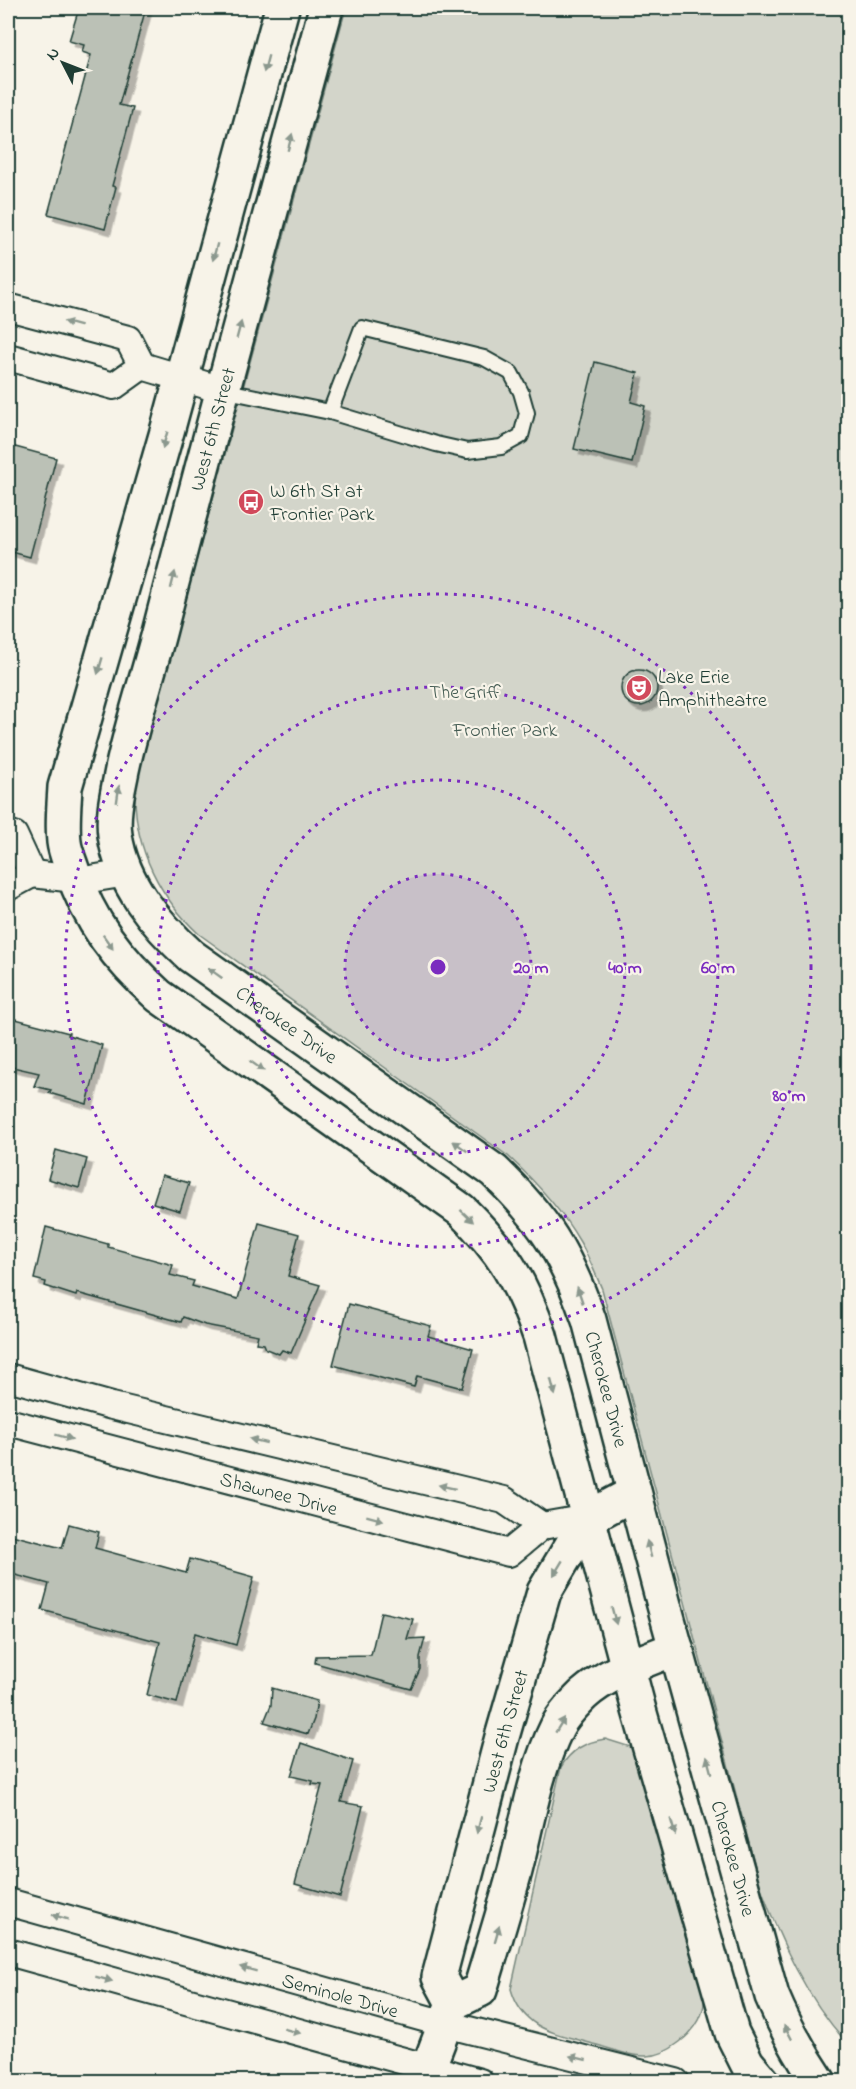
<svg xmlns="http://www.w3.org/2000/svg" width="856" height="2089" font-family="'Indie Flower',sans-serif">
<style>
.green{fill:#d3d5ca;stroke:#79897f;stroke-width:1.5}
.building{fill:#bbc1b6;stroke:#1f3d34;stroke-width:1.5;filter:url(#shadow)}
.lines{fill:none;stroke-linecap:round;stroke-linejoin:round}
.lane-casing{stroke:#1f3d34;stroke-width:18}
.street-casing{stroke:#1f3d34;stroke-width:30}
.secondary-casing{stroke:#1f3d34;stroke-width:38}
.lane{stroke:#f7f3e8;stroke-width:14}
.street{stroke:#f7f3e8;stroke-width:26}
.secondary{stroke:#f7f3e8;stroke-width:33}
.oneway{fill:#8b988e}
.ring{fill:none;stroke:#7b2cbf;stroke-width:3;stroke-dasharray:3 6}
.labels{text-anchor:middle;stroke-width:4.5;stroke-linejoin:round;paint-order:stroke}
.street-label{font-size:20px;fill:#1f3d34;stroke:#f7f3e8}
.poi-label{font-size:20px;fill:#1f3d34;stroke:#f7f3e8;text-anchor:start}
.park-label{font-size:20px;fill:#435b52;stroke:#f7f3e8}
.centre{fill:#7b2cbf;stroke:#f7f3e8;stroke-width:3}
.ring-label{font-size:18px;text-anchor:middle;font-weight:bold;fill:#7b2cbf;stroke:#f7f3e8;stroke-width:4.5;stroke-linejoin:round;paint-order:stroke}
</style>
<defs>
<filter id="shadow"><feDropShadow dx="5.5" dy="5.5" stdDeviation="0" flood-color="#0004"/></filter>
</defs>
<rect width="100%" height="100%" fill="#f7f3e8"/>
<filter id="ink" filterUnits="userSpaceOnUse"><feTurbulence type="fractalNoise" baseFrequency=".0167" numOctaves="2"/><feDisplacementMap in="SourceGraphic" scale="12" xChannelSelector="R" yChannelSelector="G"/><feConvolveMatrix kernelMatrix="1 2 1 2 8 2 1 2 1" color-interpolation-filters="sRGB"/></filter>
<g filter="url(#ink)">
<!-- green -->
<path class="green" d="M 346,8 L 848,8 L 848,2044 C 806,1998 781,1943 760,1885 L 602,1289 C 595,1273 589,1257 580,1242 C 561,1209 536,1182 508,1156 L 199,934 C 161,899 135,850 135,796 C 135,786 139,775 141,764 Z
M 605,1739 L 634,1748 L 703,1977 C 704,1989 706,2002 702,2013 C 696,2033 667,2056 647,2056 C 629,2057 610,2048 593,2044 C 557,2033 523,2031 511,1989 L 561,1767 C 571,1750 585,1742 605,1739 Z"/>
<!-- building -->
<path class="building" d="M 79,8 L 146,8 L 119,105 L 133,108 L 112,186 L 116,187 L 105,229 L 48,214 L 91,55 L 82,52 L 84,45 L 69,41 Z
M 595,362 L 638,373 L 631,402 L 645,406 L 632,463 L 574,449 Z
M 8,445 L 56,458 L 30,557 L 8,551 Z
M621 688a18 18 0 1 1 36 0a18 18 0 1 1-36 0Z
M 8,1017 L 69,1033 L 68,1035 L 102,1045 L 87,1104 L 49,1093 L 51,1090 L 34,1086 L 39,1073 L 8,1066 Z
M 56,1150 L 87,1159 L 79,1188 L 48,1179 Z
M 162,1175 L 189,1183 L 180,1211 L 153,1203 Z
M 259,1223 L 299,1234 L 288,1276 L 320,1285 L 291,1353 L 282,1350 L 279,1354 L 266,1349 L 264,1344 L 256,1343 L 258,1335 L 205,1325 L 183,1317 L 181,1322 L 77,1293 L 76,1296 L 45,1286 L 46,1282 L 34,1279 L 46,1227 L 108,1244 L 108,1247 L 173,1265 L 170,1275 L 194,1281 L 192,1286 L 238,1299 Z
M 349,1304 L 431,1326 L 428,1336 L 473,1349 L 462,1388 L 417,1376 L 414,1387 L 333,1365 Z
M 69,1524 L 99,1532 L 95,1548 L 186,1573 L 190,1559 L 254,1577 L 236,1645 L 195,1633 L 177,1703 L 147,1695 L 160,1642 L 42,1610 L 49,1584 L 8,1573 L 8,1534 L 62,1548 Z
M 381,1612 L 413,1619 L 407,1639 L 425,1638 L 420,1657 L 420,1669 L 411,1689 L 315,1663 L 316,1656 L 371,1655 Z
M 272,1688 L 317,1701 L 314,1719 L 308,1734 L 264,1722 L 271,1705 Z
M 301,1743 L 353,1761 L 341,1802 L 363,1806 L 340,1897 L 295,1884 L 322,1785 L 312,1784 L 313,1781 L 291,1776 Z"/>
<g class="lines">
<!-- lane casing -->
<g class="lane-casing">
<path id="lane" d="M 222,390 L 330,412 L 436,444 L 467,451 L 501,447 L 521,436 L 527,413 L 521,392 L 511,373 L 484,358 L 362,328 L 330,412"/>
</g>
<!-- street casing -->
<g class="street-casing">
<g id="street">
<path d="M 8,307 L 128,339 L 142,366 L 114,386 L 8,357"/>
<path d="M 142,366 L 222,390"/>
<path d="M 8,833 L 14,835 L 32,874 L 8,887"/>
<path d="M 32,874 L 84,880 L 127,873"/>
<path d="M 8,1377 L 112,1406 L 504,1500 L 542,1526 L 509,1553 L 8,1422"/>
<path d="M 542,1526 L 588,1518"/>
<path id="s1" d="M 8,1902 L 445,2024 L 676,2082"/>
<path d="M 8,1952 L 480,2082"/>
</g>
</g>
<!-- secondary casing -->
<g class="secondary-casing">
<g id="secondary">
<path d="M 282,8 L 168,428 L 65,787 C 64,806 62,824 64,842 C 65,851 69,860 72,869 C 88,921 119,960 159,996 L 461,1210 C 503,1251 521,1281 540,1336 L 639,1710 L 732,2033 L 747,2063 L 763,2082"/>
<path id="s2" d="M 326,8 C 270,215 213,422 160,629 C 148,676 132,723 122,770 C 118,791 112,814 115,835 C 122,884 156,924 191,956 L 494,1171 C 545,1220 566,1254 589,1320 L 664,1605 L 772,1996 C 785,2027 800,2054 819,2082"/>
<path id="s3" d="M 453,2003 L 439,1977 L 502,1737 L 544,1592 L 588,1518 L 634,1493"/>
<path d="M 423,2082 L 453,2003 L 480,1990 C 492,1950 504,1911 515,1871 C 527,1824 535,1771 557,1727 C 563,1715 574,1704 583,1695 C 608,1672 645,1661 676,1648"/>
</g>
</g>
<!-- lane -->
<use href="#lane" class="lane"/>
<!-- street -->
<use href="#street" class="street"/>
<!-- secondary -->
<use href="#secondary" class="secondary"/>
</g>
<!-- one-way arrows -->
<defs><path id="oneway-solid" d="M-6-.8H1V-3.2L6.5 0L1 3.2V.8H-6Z" transform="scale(1.5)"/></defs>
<g class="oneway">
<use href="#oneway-solid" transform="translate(266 64) rotate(105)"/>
<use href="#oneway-solid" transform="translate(290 142) rotate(-75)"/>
<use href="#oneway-solid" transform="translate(215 252) rotate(105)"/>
<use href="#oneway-solid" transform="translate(72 324) rotate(-165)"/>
<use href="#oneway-solid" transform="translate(239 330) rotate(-75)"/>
<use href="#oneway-solid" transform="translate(165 440) rotate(106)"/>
<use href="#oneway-solid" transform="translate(173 580) rotate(-76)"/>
<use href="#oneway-solid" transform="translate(100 666) rotate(106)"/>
<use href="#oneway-solid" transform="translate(118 794) rotate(-82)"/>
<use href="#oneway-solid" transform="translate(108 942) rotate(55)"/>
<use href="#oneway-solid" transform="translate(215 973) rotate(-145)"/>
<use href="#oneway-solid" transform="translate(257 1066) rotate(35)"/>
<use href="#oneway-solid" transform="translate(460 1146) rotate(-145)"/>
<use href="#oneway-solid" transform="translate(467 1216) rotate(43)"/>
<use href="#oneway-solid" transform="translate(580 1295) rotate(-109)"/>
<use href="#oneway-solid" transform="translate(553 1387) rotate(75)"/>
<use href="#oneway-solid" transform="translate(64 1437) rotate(15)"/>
<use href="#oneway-solid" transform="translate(258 1441) rotate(-167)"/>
<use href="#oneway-solid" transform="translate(447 1487) rotate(-167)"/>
<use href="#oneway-solid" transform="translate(375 1518) rotate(15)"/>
<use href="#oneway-solid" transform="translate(649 1549) rotate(-105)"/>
<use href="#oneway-solid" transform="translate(558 1568) rotate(121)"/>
<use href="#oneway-solid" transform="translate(614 1616) rotate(75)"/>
<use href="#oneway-solid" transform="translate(560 1725) rotate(-59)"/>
<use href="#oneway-solid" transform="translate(709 1765) rotate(-105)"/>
<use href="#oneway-solid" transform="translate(479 1825) rotate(105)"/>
<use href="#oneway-solid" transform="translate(673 1827) rotate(74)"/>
<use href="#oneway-solid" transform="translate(60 1917) rotate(-164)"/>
<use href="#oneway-solid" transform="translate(497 1934) rotate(-74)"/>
<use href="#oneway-solid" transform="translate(248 1969) rotate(-165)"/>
<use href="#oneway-solid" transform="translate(104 1979) rotate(15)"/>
<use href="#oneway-solid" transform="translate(292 2031) rotate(15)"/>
<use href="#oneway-solid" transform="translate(788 2032) rotate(-118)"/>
<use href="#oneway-solid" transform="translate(578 2058) rotate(-166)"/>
</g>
</g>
<!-- distance rings -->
<circle cx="438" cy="967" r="93" fill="#7b2cbf" fill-opacity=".12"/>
<g class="ring">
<circle cx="438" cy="967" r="93"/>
<circle cx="438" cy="967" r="187"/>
<circle cx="438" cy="967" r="280"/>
<circle cx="438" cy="967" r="373"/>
</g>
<!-- icons -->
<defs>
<g id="bus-disc" transform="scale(1.35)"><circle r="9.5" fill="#d1495b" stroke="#f7f3e8"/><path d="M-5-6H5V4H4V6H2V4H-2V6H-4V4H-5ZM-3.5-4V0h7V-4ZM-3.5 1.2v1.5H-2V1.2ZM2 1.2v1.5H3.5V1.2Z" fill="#fff"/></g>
<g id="theatre-disc" transform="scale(1.35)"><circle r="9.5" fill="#d1495b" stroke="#f7f3e8"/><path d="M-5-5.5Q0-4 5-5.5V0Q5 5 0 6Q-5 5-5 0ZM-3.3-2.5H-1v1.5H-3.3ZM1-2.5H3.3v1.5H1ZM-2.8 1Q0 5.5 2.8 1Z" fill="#fff"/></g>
</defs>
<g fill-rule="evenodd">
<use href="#bus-disc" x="251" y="502"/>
<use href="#theatre-disc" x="639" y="688"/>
</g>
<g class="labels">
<!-- street labels -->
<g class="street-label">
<text transform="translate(212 429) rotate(-75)" y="7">West 6th Street</text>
<text dy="7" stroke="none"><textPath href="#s2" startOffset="1118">Cherokee Drive</textPath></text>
<text dy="7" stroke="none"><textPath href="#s2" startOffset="1622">Cherokee Drive</textPath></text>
<text transform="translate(279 1493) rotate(15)" y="7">Shawnee Drive</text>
<text dy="7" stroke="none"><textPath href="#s3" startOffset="284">West 6th Street</textPath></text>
<text dy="7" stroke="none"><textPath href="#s2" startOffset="2108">Cherokee Drive</textPath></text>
<text dy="7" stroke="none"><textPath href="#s1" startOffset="345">Seminole Drive</textPath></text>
</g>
<!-- poi labels -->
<g class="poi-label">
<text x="270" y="497">W 6th St at<tspan x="270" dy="23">Frontier Park</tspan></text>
<text x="658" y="683">Lake Erie<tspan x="658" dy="23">Amphitheatre</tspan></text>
</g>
<!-- park labels -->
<g class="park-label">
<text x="465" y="698">The Griff</text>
<text x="505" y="736">Frontier Park</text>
</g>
</g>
<circle cx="438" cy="967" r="9" class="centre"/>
<g class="ring-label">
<text x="531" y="973">20 m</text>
<text x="625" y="973">40 m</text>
<text x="718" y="973">60 m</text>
<text x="789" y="1101">80 m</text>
</g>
<!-- margin -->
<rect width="856" height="2089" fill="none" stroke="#f7f3e8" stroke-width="30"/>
<rect x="15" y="15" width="826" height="2059" fill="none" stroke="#1f3d34" stroke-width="2" filter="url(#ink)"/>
<!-- north arrow -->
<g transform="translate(63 63) rotate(312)" stroke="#f7f3e8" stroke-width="4.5" paint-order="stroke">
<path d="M0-4.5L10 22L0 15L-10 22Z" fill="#1f3d34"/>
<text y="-9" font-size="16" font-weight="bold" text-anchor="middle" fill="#1f3d34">N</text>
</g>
</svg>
